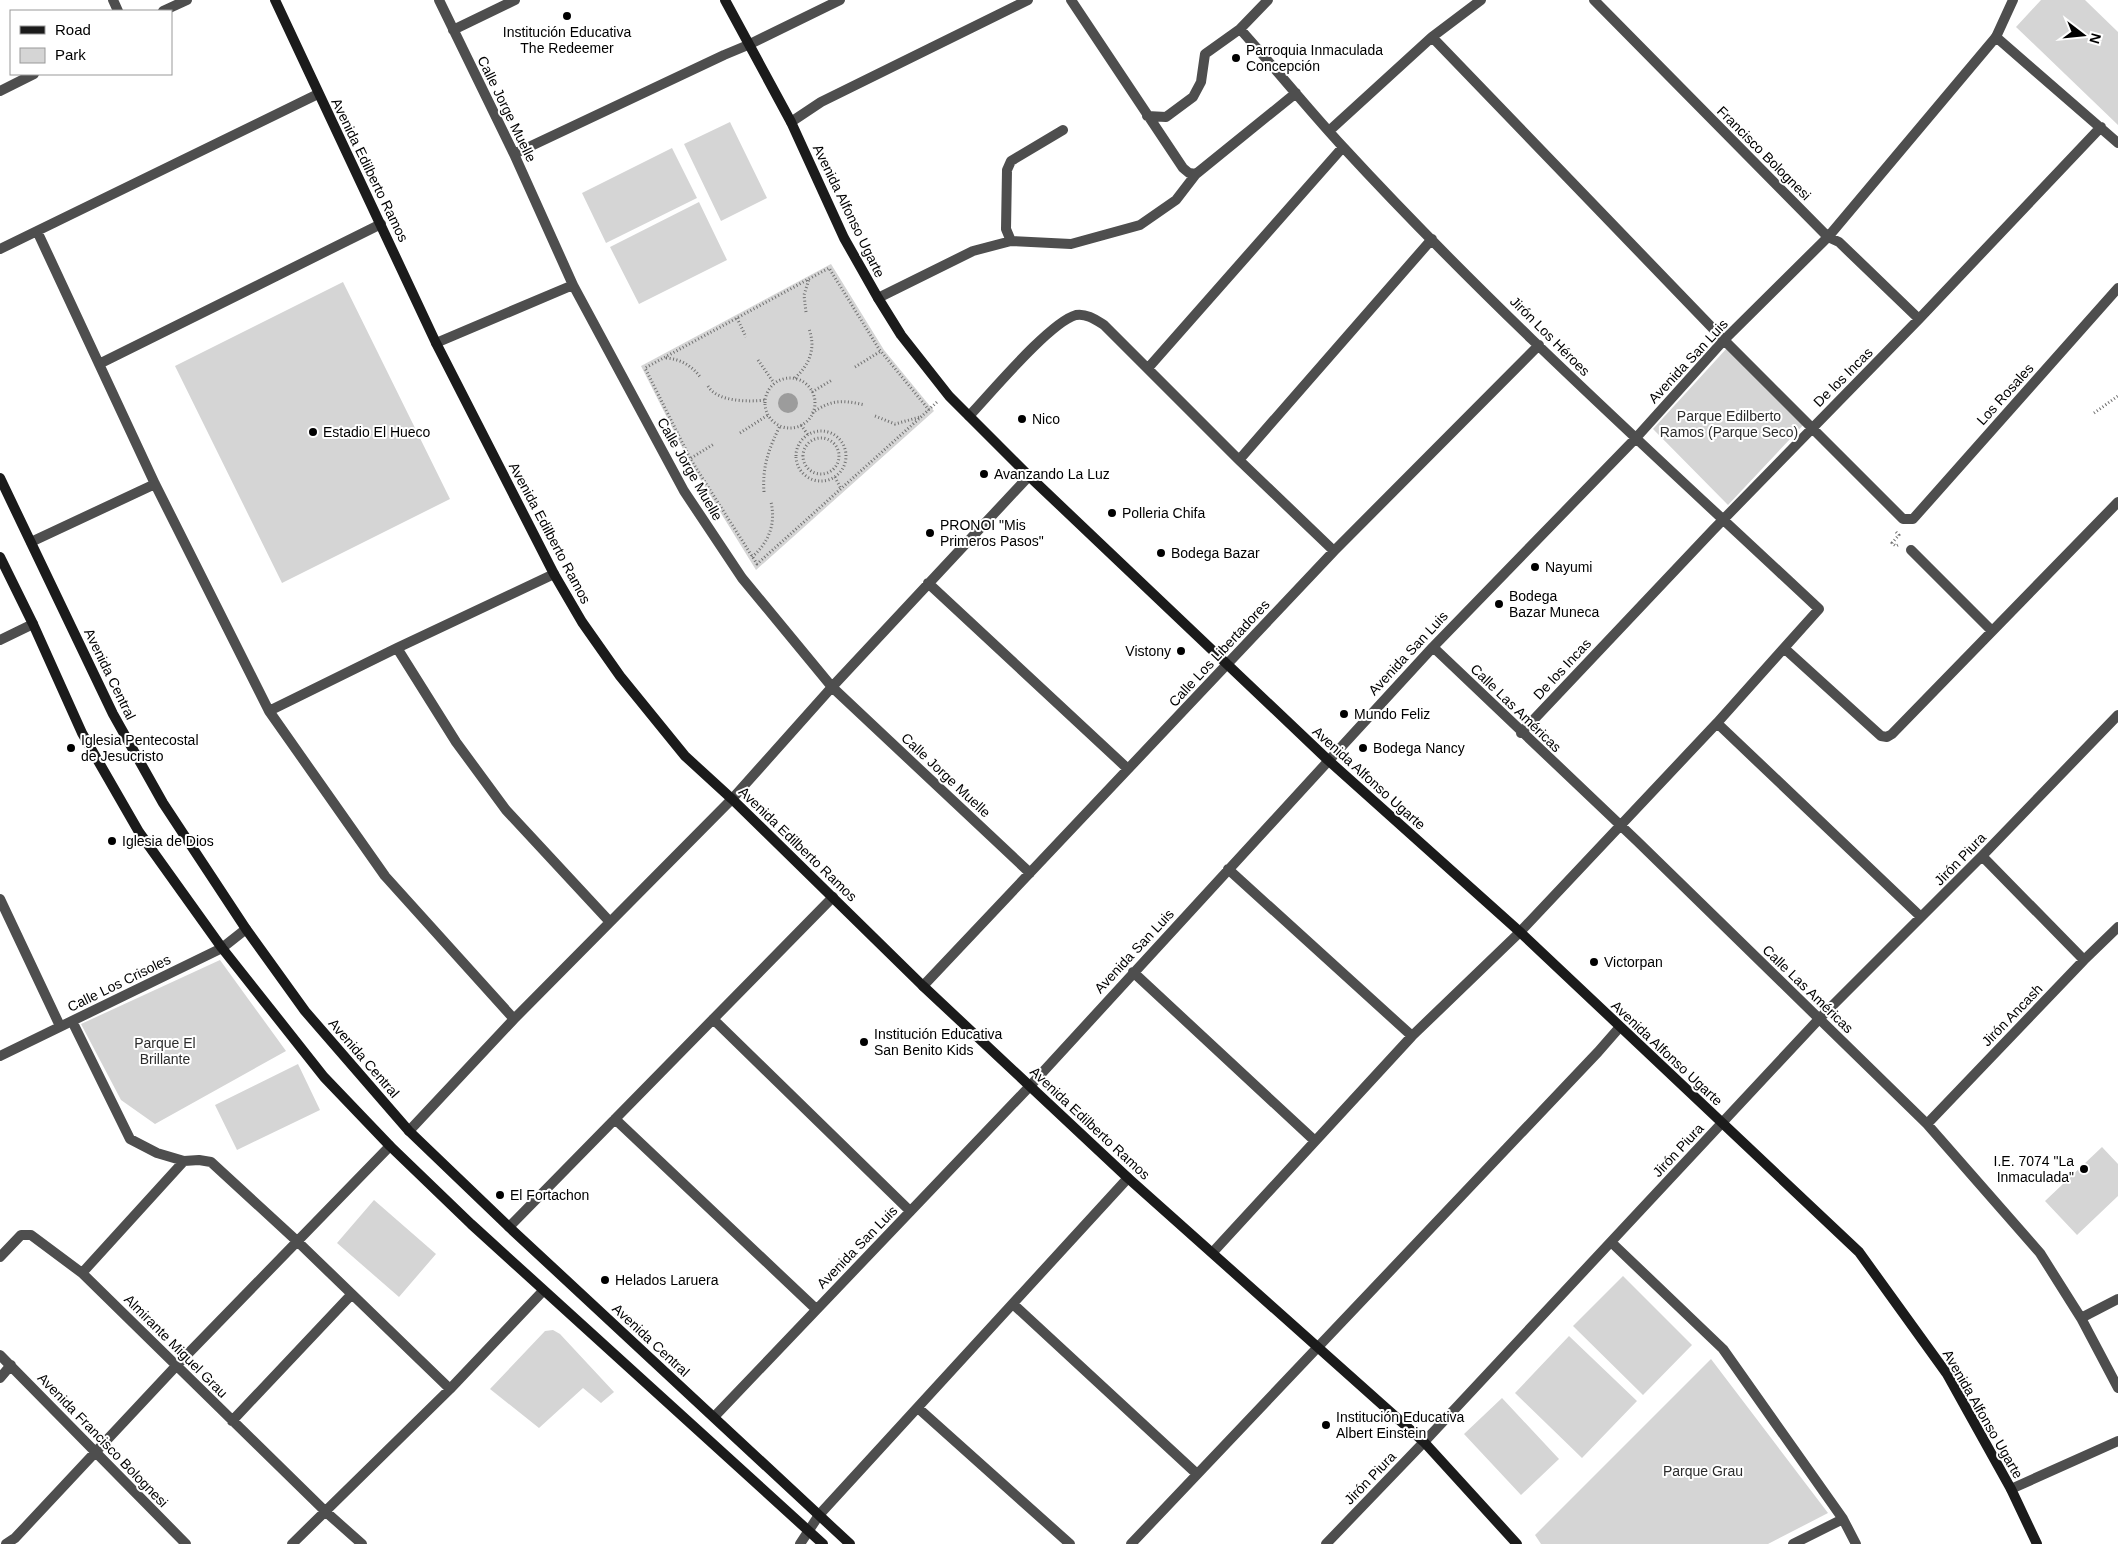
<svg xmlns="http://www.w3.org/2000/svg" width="2118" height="1544" font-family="Helvetica,sans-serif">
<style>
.green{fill:#d5d5d5}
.water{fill:#9c9c9c}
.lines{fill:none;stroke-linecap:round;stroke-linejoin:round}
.path{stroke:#707070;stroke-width:3;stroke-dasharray:1 2.5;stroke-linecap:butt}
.lane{stroke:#4e4e4e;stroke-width:10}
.street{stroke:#4e4e4e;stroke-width:10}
.secondary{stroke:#1b1b1b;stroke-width:10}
.poi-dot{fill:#000;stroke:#fff;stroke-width:2}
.labels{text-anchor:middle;stroke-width:4;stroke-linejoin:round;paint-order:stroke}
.poi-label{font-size:14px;fill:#000;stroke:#fff;text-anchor:start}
.street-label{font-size:14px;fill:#000;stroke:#fff}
.park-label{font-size:14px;fill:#2c2c2c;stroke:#fff}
</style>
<rect width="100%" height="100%" fill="#fff"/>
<!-- green -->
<path class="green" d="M 2041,0 L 2085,0 L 2118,32 L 2118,125 L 2016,27 Z
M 730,122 L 767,198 L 721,221 L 684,144 Z
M 672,148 L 697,198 L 606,243 L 582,193 Z
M 699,202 L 727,260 L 639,304 L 610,247 Z
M 831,264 L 884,350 L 934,411 L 756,570 L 690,463 L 641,366 Z
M 343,282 L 450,499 L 282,583 L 175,366 Z
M 1727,348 L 1807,421 L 1728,505 L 1653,429 Z
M 220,960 L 286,1051 L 155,1124 L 121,1100 L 81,1024 Z
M 298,1064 L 320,1110 L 237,1150 L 215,1105 Z
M 2102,1147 L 2118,1164 L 2118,1196 L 2077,1235 L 2045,1201 Z
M 374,1200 L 436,1254 L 399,1297 L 337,1243 Z
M 1623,1276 L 1692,1345 L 1643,1395 L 1573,1326 Z
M 553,1330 L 560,1334 L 614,1392 L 601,1403 L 583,1388 L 539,1428 L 490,1389 L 545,1331 Z
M 1569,1336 L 1637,1401 L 1582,1458 L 1515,1393 Z
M 1711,1359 L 1828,1513 L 1768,1544 L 1541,1544 L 1535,1535 Z
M 1502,1398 L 1559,1459 L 1521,1495 L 1464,1434 Z"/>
<!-- water -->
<path class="water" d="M778 403a10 10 0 1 1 20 0a10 10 0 1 1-20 0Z"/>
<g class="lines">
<!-- path -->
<path class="path" d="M 806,312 L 804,295 L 809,279
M 737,318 L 746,337
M 666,358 C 681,359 692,366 701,378
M 758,360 L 774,383
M 855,367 L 881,351
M 795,378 C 810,364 816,348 809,329
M765 403a25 25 0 1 1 50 0a25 25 0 1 1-50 0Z
M 708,386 C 717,402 749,402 765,400
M 812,392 L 832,380
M 929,410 L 879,349 L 829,268 L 645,368 L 691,460 L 757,564 L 922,416 L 937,402
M 812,413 C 832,399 843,400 865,405
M 2094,413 L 2118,396
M 875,416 L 895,424 L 920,417
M 801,425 L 808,435
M796 456a25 25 0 1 1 50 0a25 25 0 1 1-50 0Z
M 740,433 L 768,415
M803 456a18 18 0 1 1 36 0a18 18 0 1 1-36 0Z
M 691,458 L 714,444
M 835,477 L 841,489
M 764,492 C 762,467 769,448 780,426
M 1896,532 L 1899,535 L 1892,543 L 1896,546 L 1898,545
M 752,557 C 769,542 776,524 771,502"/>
<!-- lane -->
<path class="lane" d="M 1996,37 L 2013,0"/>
<!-- street -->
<path class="street" d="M 113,0 L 118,11
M 439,0 L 514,154 L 573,285 L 684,491 L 742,578 L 832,687 L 1030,873
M 1071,0 L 1183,168 L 1189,173 L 1196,174 L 1296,93
M 1594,0 L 1828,237 L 1839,242 L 1919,319
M 163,11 L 187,0
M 453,30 L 515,0
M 1432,37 L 1724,340 L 1903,519 L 1913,519 L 2118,288
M 0,91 L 34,74
M 1147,116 L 1166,117 L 1193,97 L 1201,82 L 1205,54 L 1240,29 L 1268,0
M 791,122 L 821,102 L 1028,0
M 1329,131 L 1432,37 L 1481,0
M 514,154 L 724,55 L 748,45 L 840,0
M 37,231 L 155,484 L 269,711 L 385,876 L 514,1019
M 1011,241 L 1071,244 L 1140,225 L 1176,200 L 1196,174
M 0,249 L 318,94
M 878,298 L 973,251 L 1011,241 L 1006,229 L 1007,170 L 1011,161 L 1063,130
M 436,343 L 573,285
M 99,364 L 381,224
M 1149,367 L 1343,147
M 969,416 C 990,394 1050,322 1076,315 C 1086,313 1096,320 1104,325 L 1239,460 L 1334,551
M 1239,460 L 1432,239
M 31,542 L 155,484
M 1911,550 L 1992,631
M 928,583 L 1128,769
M 0,640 L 33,624
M 1433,647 L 1637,841 L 1927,1124 L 2040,1253 L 2081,1318 L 2118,1388
M 397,648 L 456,742 L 506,810 L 610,922
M 1784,648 L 1881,736 L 1887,737 L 1892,734 L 2118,502
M 269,711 L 397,648 L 554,574
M 1717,723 L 1921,917
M 1521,733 L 1713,530 L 1919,319 L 2101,127
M 1982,856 L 2084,960
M 1228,869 L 1412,1036
M 0,899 L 60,1026
M 1133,972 L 1315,1141
M 923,986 L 1334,551 L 1539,345
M 713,1019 L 910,1211
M 72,1021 L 130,1139 L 157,1153 L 184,1161 L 199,1160 L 211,1162 L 298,1242 L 450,1389
M 0,1056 L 222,948 L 246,929
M 615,1119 L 816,1309
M 1927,1124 L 2084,960 L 2118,927
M 409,1131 L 514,1019 L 732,799 L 832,687 L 1029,476
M 509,1227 L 833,897
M 1611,1242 L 1723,1349 L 1843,1519 L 1856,1544
M 1213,1252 L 1412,1036 L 1520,932 L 1717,723 L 1819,609 C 1658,458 1493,310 1343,147 C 1308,109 1275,68 1240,29
M 0,1257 L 21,1235 L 31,1235 L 82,1273 L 326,1512 L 362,1544
M 82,1273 L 184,1161
M 1013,1304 L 1197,1474
M 2081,1318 L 2118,1299
M 0,1355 L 186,1544
M 0,1378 L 11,1365
M 918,1408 L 1070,1544
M 714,1417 L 1030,1086 L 1433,647 L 1635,439 L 1724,340 L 1828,237 L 1996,37 L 2118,143
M 232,1421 L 351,1295
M 2011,1489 L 2118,1441
M 6,1544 L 15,1538 L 177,1365 L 390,1146
M 292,1544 L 450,1389 L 543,1291
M 800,1544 L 819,1515 L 1128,1178
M 1131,1544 L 1598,1052 L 1619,1028
M 1326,1544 L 1424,1442 L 1819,1019 L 1982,856 L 2118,715
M 1793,1544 L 1843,1519"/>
<!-- secondary -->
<path class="secondary" d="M 275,0 L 436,343 L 554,574 L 582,622 L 620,676 L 685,756 L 732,799 L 923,986 L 1128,1178 L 1424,1442 L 1517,1544
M 725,0 L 791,122 L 844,238 L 878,298 L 901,335 L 949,396 L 1029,476 L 1328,760 L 1520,932 L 1859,1252 L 1947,1374 L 2011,1489 L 2037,1544
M 0,478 L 113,714 L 163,803 L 246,929 L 305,1011 L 409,1131 L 509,1227 L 850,1544
M 0,557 L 33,624 L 82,733 L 139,832 L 222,948 L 324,1077 L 390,1146 L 471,1224 L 823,1544"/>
</g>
<!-- markers -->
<g class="poi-dot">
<circle cx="567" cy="16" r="5"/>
<circle cx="1236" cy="58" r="5"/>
<circle cx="1022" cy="419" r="5"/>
<circle cx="313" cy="432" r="5"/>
<circle cx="984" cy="474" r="5"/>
<circle cx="1112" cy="513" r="5"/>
<circle cx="930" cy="533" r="5"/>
<circle cx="1161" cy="553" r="5"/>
<circle cx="1535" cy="567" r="5"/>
<circle cx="1499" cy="604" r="5"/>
<circle cx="1181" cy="651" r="5"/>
<circle cx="1344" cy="714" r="5"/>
<circle cx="71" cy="748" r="5"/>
<circle cx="1363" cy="748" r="5"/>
<circle cx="112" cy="841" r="5"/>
<circle cx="1594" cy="962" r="5"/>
<circle cx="864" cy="1042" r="5"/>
<circle cx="2084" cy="1169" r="5"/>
<circle cx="500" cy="1195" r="5"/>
<circle cx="605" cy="1280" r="5"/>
<circle cx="1326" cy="1425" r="5"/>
</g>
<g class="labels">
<!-- poi labels -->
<g class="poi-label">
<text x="567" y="37" text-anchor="middle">Institución Educativa<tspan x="567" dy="16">The Redeemer</tspan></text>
<text x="1246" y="55">Parroquia Inmaculada<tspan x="1246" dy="16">Concepción</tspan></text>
<text x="1032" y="424">Nico</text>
<text x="323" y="437">Estadio El Hueco</text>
<text x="994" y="479">Avanzando La Luz</text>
<text x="1122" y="518">Polleria Chifa</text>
<text x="940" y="530">PRONOI "Mis<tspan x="940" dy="16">Primeros Pasos"</tspan></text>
<text x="1171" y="558">Bodega Bazar</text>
<text x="1545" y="572">Nayumi</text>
<text x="1509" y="601">Bodega<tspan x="1509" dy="16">Bazar Muneca</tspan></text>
<text x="1171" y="656" text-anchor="end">Vistony</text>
<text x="1354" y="719">Mundo Feliz</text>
<text x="81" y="745">Iglesia Pentecostal<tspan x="81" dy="16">de Jesucristo</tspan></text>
<text x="1373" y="753">Bodega Nancy</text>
<text x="122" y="846">Iglesia de Dios</text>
<text x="1604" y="967">Victorpan</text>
<text x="874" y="1039">Institución Educativa<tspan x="874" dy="16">San Benito Kids</tspan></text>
<text x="2074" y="1166" text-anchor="end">I.E. 7074 "La<tspan x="2074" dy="16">Inmaculada"</tspan></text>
<text x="510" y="1200">El Fortachon</text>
<text x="615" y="1285">Helados Laruera</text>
<text x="1336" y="1422">Institución Educativa<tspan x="1336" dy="16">Albert Einstein</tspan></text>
</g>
<!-- street labels -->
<g class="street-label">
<text transform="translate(507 109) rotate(64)" y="5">Calle Jorge Muelle</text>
<text transform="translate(1764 153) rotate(45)" y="5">Francisco Bolognesi</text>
<text transform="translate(370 170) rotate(64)" y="5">Avenida Edilberto Ramos</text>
<text transform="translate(849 211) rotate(64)" y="5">Avenida Alfonso Ugarte</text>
<text transform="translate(1550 336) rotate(45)" y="5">Jirón Los Héroes</text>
<text transform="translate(1688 361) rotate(-47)" y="5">Avenida San Luis</text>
<text transform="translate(1843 377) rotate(-45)" y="5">De los Incas</text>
<text transform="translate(2005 394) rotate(-48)" y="5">Los Rosales</text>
<text transform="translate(690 469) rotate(60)" y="5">Calle Jorge Muelle</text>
<text transform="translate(550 533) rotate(62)" y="5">Avenida Edilberto Ramos</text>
<text transform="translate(1219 653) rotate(-47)" y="5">Calle Los Libertadores</text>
<text transform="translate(1408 653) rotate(-47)" y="5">Avenida San Luis</text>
<text transform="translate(1562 669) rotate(-47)" y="5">De los Incas</text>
<text transform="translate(110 674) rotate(64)" y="5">Avenida Central</text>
<text transform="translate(1516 708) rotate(44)" y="5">Calle Las Américas</text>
<text transform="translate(946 775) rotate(43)" y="5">Calle Jorge Muelle</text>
<text transform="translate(1369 778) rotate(42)" y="5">Avenida Alfonso Ugarte</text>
<text transform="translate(798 844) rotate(44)" y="5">Avenida Edilberto Ramos</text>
<text transform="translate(1960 859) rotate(-46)" y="5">Jirón Piura</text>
<text transform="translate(1134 951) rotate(-47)" y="5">Avenida San Luis</text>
<text transform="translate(119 983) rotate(-26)" y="5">Calle Los Crisoles</text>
<text transform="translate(1808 989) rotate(44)" y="5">Calle Las Américas</text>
<text transform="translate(2012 1015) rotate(-46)" y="5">Jirón Ancash</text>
<text transform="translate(1667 1053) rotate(43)" y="5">Avenida Alfonso Ugarte</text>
<text transform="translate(364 1058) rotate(49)" y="5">Avenida Central</text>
<text transform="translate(1090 1123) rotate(43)" y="5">Avenida Edilberto Ramos</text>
<text transform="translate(1678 1150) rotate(-47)" y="5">Jirón Piura</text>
<text transform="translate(857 1247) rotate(-46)" y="5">Avenida San Luis</text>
<text transform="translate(651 1340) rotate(43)" y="5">Avenida Central</text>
<text transform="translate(176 1346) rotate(45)" y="5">Almirante Miguel Grau</text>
<text transform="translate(1983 1414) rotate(60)" y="5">Avenida Alfonso Ugarte</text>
<text transform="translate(103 1440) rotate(46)" y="5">Avenida Francisco Bolognesi</text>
<text transform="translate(1370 1478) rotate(-46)" y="5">Jirón Piura</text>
</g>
<!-- park labels -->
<g class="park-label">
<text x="1729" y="421">Parque Edilberto<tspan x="1729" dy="16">Ramos (Parque Seco)</tspan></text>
<text x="165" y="1048">Parque El<tspan x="165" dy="16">Brillante</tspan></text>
<text x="1703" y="1476">Parque Grau</text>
</g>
</g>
<!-- legend -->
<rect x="10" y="10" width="162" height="65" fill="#ffffff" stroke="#999999"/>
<rect x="20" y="26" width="25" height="8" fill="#1b1b1b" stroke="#999999"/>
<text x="55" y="35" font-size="15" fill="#000000">Road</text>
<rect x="20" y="48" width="25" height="15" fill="#d5d5d5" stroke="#999999"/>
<text x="55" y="60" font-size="15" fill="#000000">Park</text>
<!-- north arrow -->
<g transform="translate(2083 35) rotate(106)" stroke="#ffffff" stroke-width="4" paint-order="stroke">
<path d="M0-4L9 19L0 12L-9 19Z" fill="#000000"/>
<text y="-8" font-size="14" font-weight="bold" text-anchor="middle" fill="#000000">N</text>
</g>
</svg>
